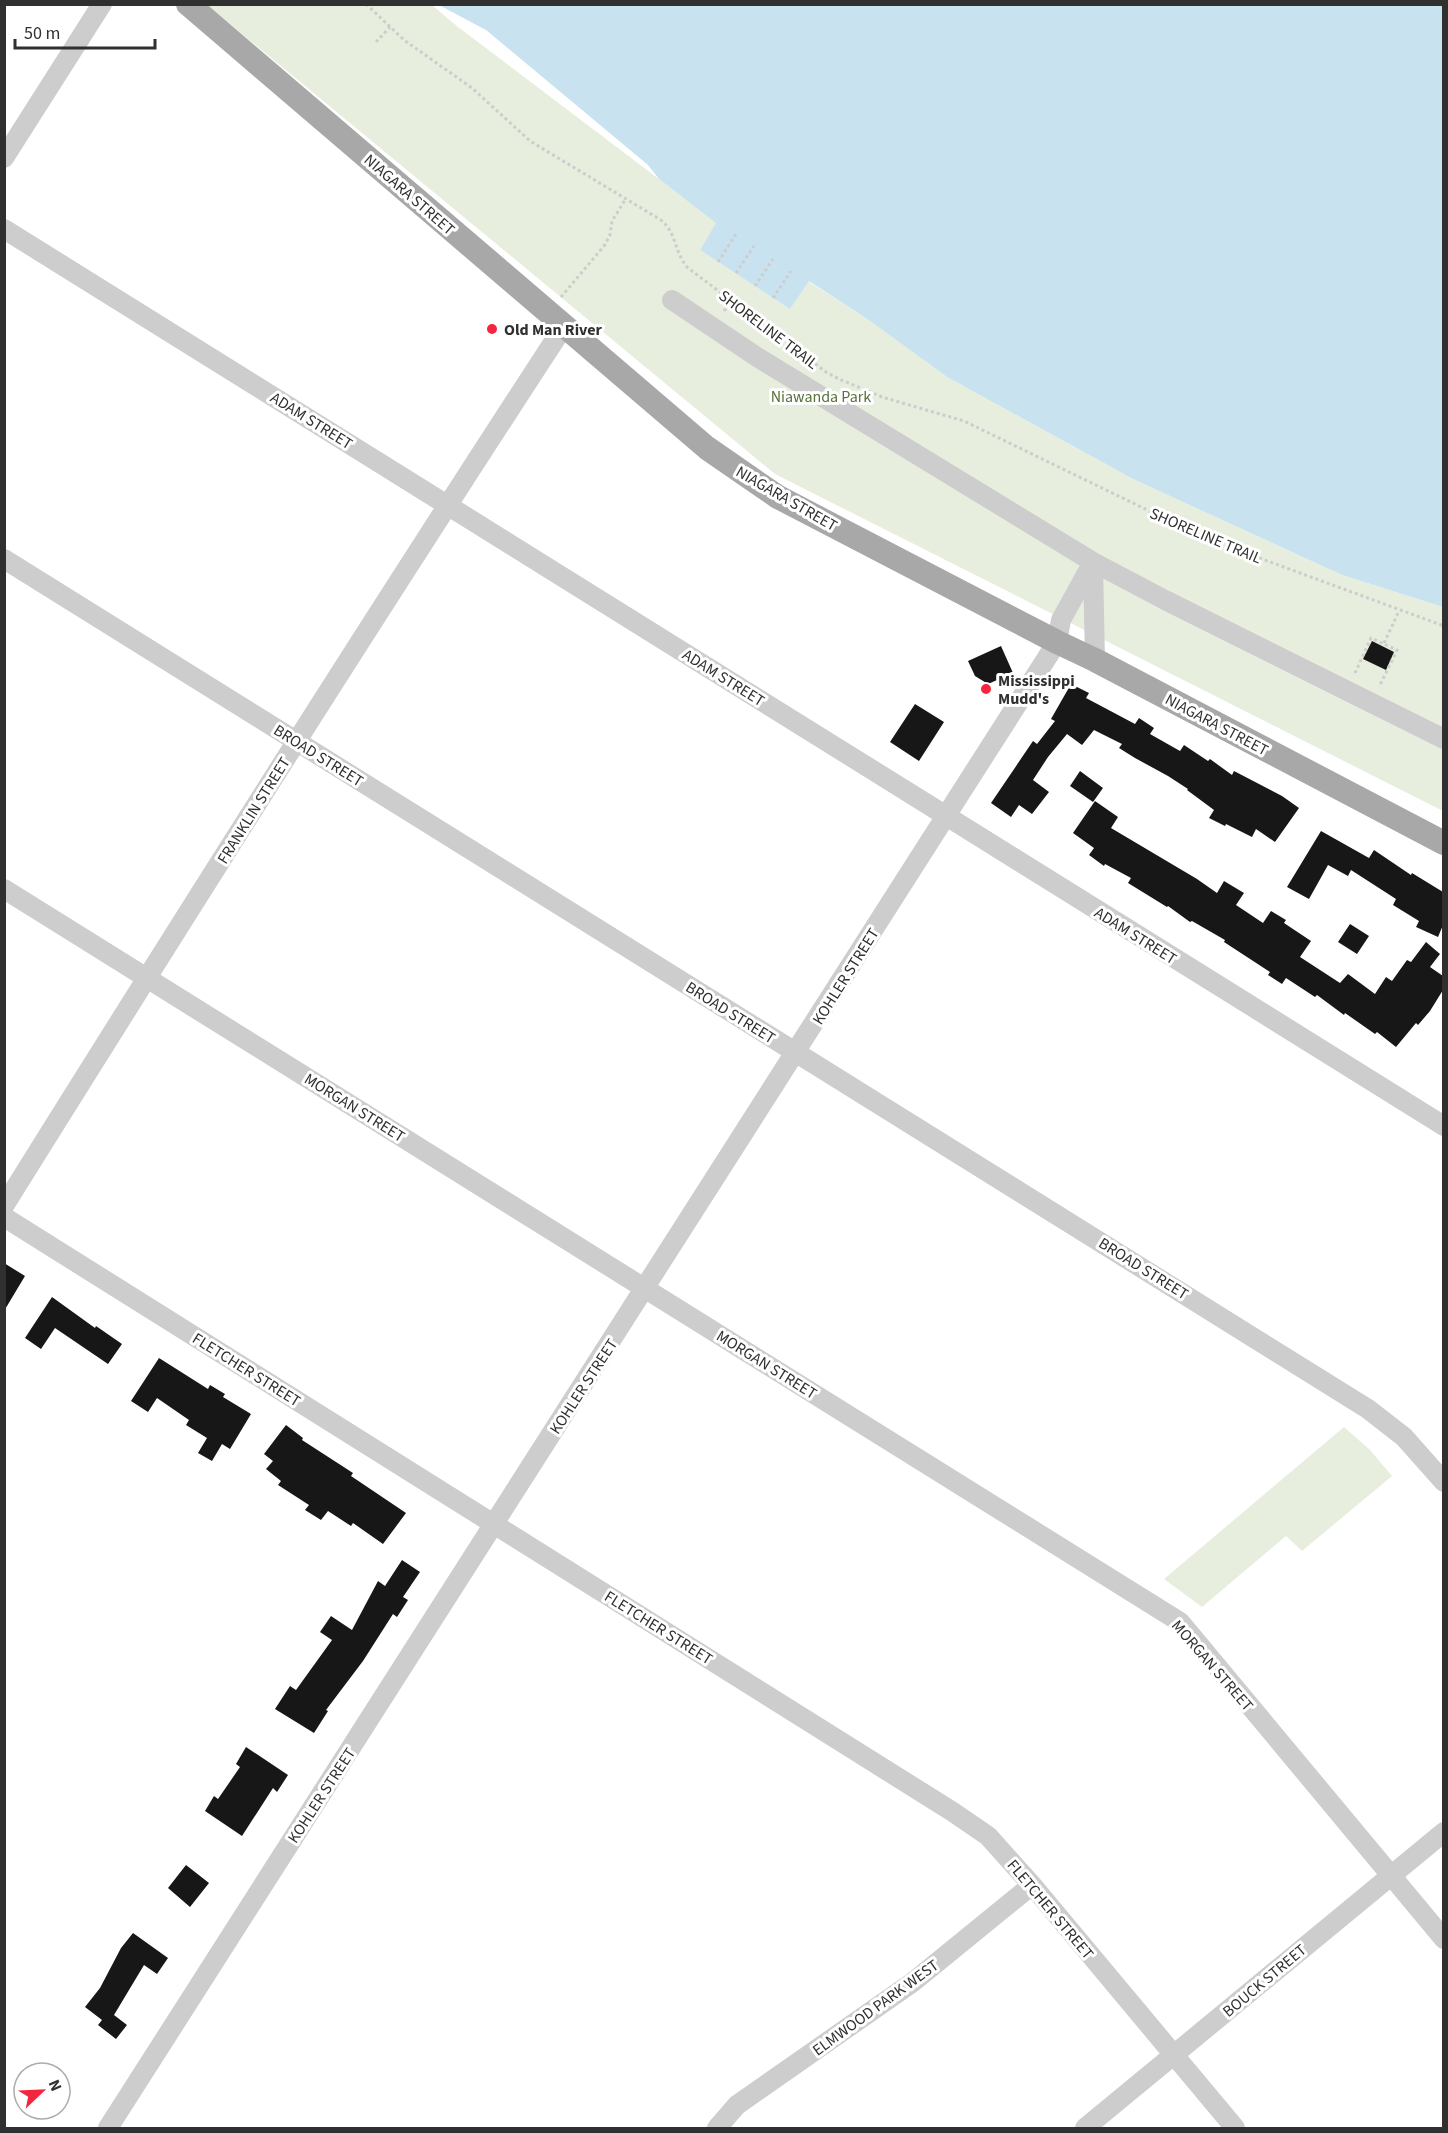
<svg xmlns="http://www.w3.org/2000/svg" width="1448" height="2133" font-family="'Source Sans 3',sans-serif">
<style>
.green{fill:#e7eede}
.water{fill:#c8e2f0}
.building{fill:#171717}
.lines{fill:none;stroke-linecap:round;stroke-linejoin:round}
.path{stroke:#cdcdcd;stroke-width:3;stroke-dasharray:3 3;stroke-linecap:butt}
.minor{stroke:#cdcdcd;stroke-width:20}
.major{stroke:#a8a8a8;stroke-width:24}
.poi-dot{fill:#f4263f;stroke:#fff;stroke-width:2}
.labels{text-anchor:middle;stroke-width:6;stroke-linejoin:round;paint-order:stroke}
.street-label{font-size:16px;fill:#303030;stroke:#fff}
.poi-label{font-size:16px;font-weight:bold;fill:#303030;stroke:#fff;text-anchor:start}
.park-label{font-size:16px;fill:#567139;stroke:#fff}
</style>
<rect width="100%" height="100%" fill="#fff"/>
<!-- green -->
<path class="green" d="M 207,5 L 432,5 L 458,27 L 717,223 L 700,250 L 790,309 L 808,281 L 870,321 L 947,377 L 1133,479 L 1342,575 L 1443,607 L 1443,811 L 775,474 Z
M 1344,1427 L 1370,1450 L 1392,1476 L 1302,1551 L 1286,1536 L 1202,1607 L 1164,1579 Z"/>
<!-- water -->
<path class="water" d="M 439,5 L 1443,5 L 1443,607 L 1342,575 L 1133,479 L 947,377 L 870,321 L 809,281 L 790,309 L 700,250 L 716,223 L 659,179 L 648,165 L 486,30 Z"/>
<!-- building -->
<path class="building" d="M 1372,641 L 1394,652 L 1386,670 L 1363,659 Z
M 1001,646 L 1013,673 L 988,684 L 975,676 L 968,661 Z
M 1071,684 L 1089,693 L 1086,698 L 1135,724 L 1139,718 L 1154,728 L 1150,734 L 1180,751 L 1184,745 L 1208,761 L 1210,759 L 1232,775 L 1234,771 L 1282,796 L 1299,808 L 1275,842 L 1256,829 L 1252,837 L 1226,824 L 1225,826 L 1209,818 L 1214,810 L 1187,790 L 1188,789 L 1168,776 L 1135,758 L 1119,748 L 1122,744 L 1094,730 L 1082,745 L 1067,734 L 1048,757 L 1033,780 L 1049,792 L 1032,814 L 1019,805 L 1011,817 L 991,803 L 1033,741 L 1037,744 L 1055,721 L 1051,719 Z
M 915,704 L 944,722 L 919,761 L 890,742 Z
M 1080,771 L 1103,788 L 1093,802 L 1070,786 Z
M 1095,801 L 1118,817 L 1111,828 L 1197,879 L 1217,893 L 1224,881 L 1244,893 L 1236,905 L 1263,923 L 1271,911 L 1286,920 L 1284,923 L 1311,941 L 1300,957 L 1340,983 L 1348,974 L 1375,994 L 1386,977 L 1392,981 L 1407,960 L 1411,962 L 1426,942 L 1440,954 L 1430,967 L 1443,976 L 1443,990 L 1430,1011 L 1418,1025 L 1416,1023 L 1396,1047 L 1377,1032 L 1375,1034 L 1345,1013 L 1344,1015 L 1317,995 L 1315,997 L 1286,978 L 1282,984 L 1268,975 L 1270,972 L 1224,942 L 1225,940 L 1192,921 L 1190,922 L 1168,906 L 1167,907 L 1128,883 L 1131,878 L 1105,864 L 1104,866 L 1089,855 L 1094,848 L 1073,833 Z
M 1321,831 L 1369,858 L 1374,850 L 1411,875 L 1412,873 L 1443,892 L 1443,925 L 1438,937 L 1416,927 L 1419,921 L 1393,905 L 1396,899 L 1351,870 L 1348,876 L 1328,865 L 1309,899 L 1287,887 Z
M 1350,924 L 1369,936 L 1357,954 L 1338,942 Z
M 4,1263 L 25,1276 L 4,1311 Z
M 52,1297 L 95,1328 L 96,1326 L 122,1344 L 108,1364 L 55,1328 L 41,1349 L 25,1338 Z
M 159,1358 L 208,1389 L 210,1385 L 225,1394 L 223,1397 L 251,1414 L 230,1449 L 222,1444 L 212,1461 L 198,1453 L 207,1438 L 186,1425 L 189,1420 L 157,1398 L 148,1412 L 131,1401 Z
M 286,1425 L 303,1438 L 302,1440 L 353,1473 L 351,1476 L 406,1513 L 383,1544 L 353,1523 L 351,1526 L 328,1511 L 321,1520 L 305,1510 L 309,1505 L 278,1485 L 281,1481 L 266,1469 L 273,1461 L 264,1454 Z
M 402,1560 L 420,1572 L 403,1597 L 408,1600 L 397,1617 L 393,1614 L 363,1661 L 326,1710 L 328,1711 L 314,1733 L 275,1709 L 290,1686 L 296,1690 L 332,1640 L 320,1632 L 331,1616 L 352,1630 L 378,1581 L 385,1586 Z
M 246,1747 L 288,1775 L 277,1792 L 273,1788 L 242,1836 L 205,1811 L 214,1796 L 218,1799 L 240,1767 L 236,1764 Z
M 186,1865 L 209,1883 L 190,1907 L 168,1888 Z
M 133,1933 L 168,1958 L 157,1974 L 144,1965 L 114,2015 L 127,2025 L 116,2039 L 98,2025 L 102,2020 L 85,2007 L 100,1988 L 121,1948 Z"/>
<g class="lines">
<!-- path -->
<path class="path" d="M 366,4 L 404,40 L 472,88 L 530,141 L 661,220 C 677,233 674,253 688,268 L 826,372 L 839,379 L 882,397 L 964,421 L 1205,538 L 1444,626
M 376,42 L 390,27
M 718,262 L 736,234
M 736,273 L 754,246
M 755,286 L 773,259
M 561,297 L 604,246 L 610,235 L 612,221 L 625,200
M 773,298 L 791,271
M 724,311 L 732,301
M 1384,643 L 1399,611
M 1355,673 L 1371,638 L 1397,650 L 1380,685"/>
<!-- minor -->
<path class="minor" d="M 4,158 L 102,4
M 4,229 L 1444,1126
M 672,300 L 757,357 L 1093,562 L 1165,600 L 1444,739
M 4,559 L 1368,1409 L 1404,1437 L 1444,1482
M 1093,564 L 1095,660
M 4,889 L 1180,1622 L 1444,1939
M 4,1206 C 188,911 374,617 564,326
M 4,1217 L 953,1812 L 988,1836 L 1032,1885 L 1235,2128
M 108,2128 L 1057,642 L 1061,620 L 1093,562
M 717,2128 L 737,2105 L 913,1982 L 1032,1885
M 1085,2128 L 1444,1832"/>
<!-- major -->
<path class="major" d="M 188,4 L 707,448 L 778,497 L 1057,642 L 1095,660 L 1444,843"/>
</g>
<!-- markers -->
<g class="poi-dot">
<circle cx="492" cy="329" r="6"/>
<circle cx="986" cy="689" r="6"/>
</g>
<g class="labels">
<!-- street labels -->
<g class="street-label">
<text transform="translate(410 194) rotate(41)" y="6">NIAGARA STREET</text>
<text transform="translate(769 329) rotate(37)" y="6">SHORELINE TRAIL</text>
<text transform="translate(312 420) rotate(32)" y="6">ADAM STREET</text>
<text transform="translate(787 498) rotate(30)" y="6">NIAGARA STREET</text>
<text transform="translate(1206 535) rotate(23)" y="6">SHORELINE TRAIL</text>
<text transform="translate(724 677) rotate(32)" y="6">ADAM STREET</text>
<text transform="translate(1217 724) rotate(28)" y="6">NIAGARA STREET</text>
<text transform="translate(319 755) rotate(32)" y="6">BROAD STREET</text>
<text transform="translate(253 810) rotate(-58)" y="6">FRANKLIN STREET</text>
<text transform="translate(1136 935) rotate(32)" y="6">ADAM STREET</text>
<text transform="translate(845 976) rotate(-58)" y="6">KOHLER STREET</text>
<text transform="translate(731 1012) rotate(32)" y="6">BROAD STREET</text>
<text transform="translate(355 1107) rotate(32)" y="6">MORGAN STREET</text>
<text transform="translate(1144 1268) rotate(32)" y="6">BROAD STREET</text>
<text transform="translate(767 1364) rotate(32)" y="6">MORGAN STREET</text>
<text transform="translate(247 1369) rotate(32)" y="6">FLETCHER STREET</text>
<text transform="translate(583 1386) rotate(-57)" y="6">KOHLER STREET</text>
<text transform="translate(659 1627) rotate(32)" y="6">FLETCHER STREET</text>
<text transform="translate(1213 1665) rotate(49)" y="6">MORGAN STREET</text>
<text transform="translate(321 1795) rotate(-57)" y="6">KOHLER STREET</text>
<text transform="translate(1051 1909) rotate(50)" y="6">FLETCHER STREET</text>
<text transform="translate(1264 1980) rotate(-40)" y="6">BOUCK STREET</text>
<text transform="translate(875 2007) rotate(-36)" y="6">ELMWOOD PARK WEST</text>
</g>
<!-- poi labels -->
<g class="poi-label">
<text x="504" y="335">Old Man River</text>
<text x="998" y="686">Mississippi<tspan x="998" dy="18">Mudd's</tspan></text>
</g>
<!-- park labels -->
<g class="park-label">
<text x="821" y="402">Niawanda Park</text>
</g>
</g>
<!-- border -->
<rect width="1448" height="2133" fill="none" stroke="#303030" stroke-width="12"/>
<!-- north arrow -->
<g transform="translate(42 2091) rotate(67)"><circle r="28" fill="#ffffff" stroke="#acacac" stroke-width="1.5"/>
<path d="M0-4.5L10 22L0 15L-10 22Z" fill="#f4263f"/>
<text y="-9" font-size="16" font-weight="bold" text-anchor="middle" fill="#303030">N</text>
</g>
<!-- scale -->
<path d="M15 39v9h140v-9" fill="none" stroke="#303030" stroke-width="3"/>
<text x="24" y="39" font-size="18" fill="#303030" stroke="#ffffff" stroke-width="4.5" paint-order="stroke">50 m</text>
</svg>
